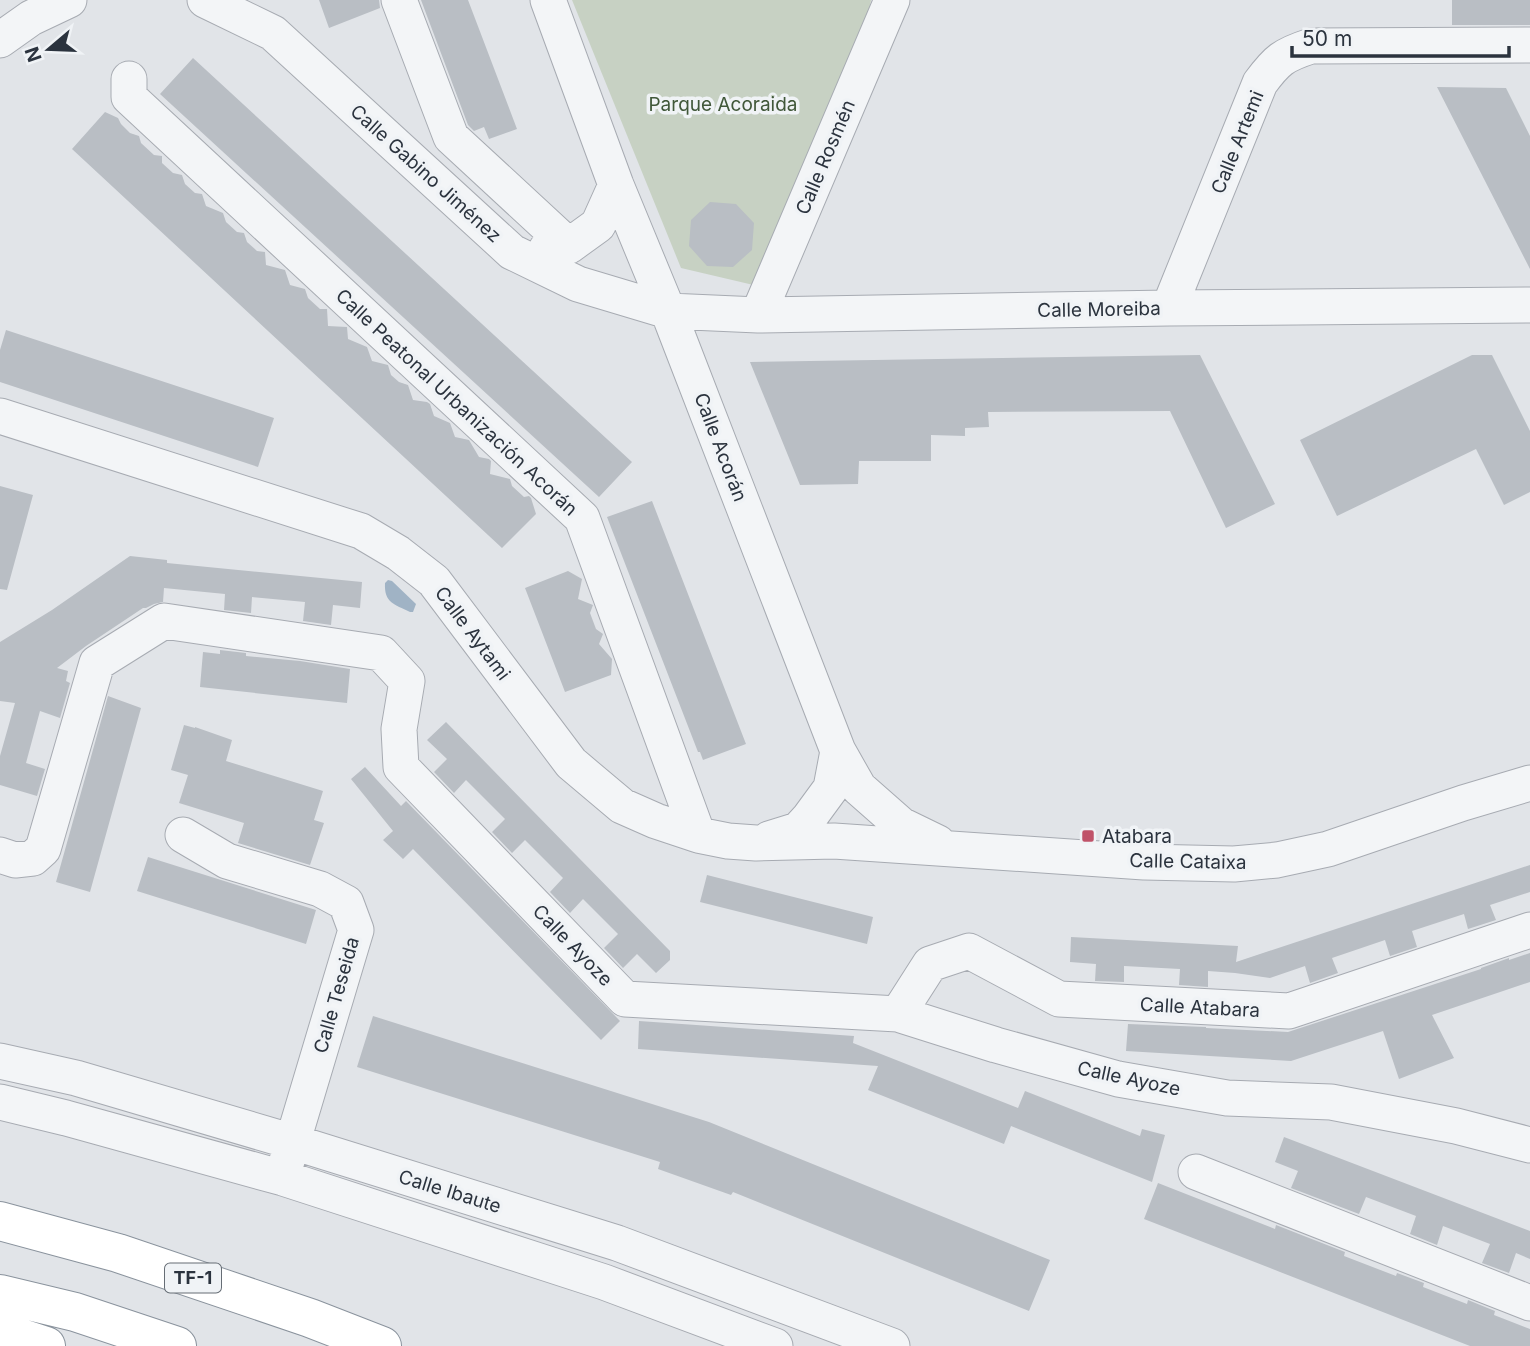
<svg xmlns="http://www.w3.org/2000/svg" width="1530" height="1346" font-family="Inter,sans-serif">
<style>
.green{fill:#c7d1c3}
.water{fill:#a0b3c5}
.building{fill:#b9bec4}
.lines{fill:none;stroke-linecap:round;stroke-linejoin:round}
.minor-casing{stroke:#a7abb2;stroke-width:37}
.highway-casing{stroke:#8a939d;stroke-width:40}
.minor{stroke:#f3f5f7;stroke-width:35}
.highway{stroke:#fff;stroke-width:38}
.poi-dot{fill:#c05369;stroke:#f0f3f6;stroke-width:2.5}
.labels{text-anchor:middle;stroke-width:7;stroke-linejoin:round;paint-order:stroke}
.shield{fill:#f0f3f6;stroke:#666d75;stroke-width:2}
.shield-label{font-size:18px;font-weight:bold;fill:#2b333e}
.park-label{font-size:19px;fill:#41583a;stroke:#f0f3f6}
.street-label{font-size:19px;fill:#2b333e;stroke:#f0f3f6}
.poi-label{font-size:19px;fill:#2b333e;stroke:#f0f3f6;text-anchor:start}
</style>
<rect width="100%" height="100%" fill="#e1e4e8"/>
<!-- green -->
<path class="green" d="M 572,0 L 871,0 L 869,10 L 762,287 L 681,268 Z"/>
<!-- water -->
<path class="water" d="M 388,580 L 392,581 L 416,604 L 413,612 L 410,612 C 394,604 384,603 385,583 Z"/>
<!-- building -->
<path class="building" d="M 319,0 L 379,0 L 380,8 L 329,28 Z
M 421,0 L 468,0 L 517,129 L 489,139 L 484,127 L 474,131 L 468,125 Z
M 1452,0 L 1530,0 L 1530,25 L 1452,25 Z
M 193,58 L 632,462 L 599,497 L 160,94 Z
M 1437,87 L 1506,88 L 1530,136 L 1530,269 Z
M 105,112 L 118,118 L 121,124 L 130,133 L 139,136 L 141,143 L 154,155 L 162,156 L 162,163 L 173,173 L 182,175 L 185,184 L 195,193 L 202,194 L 206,206 L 223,213 L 226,222 L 237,232 L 244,233 L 247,242 L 257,251 L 265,252 L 266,265 L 285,270 L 290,285 L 305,289 L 308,298 L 320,309 L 327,309 L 328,326 L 347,327 L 348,339 L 367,347 L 372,361 L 388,365 L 391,375 L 399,382 L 408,385 L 413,400 L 427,402 L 430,404 L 434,416 L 450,423 L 455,437 L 469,440 L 479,457 L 489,459 L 491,461 L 490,474 L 510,479 L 512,486 L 524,497 L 529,496 L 531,498 L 536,514 L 502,548 L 72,149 Z
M 710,202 L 736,204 L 754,223 L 752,250 L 733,267 L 707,266 L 689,246 L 691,220 Z
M 6,330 L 274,418 L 258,467 L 0,382 L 0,350 Z
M 1200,355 L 1275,504 L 1226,528 L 1170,411 L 988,412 L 989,427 L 965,428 L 965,436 L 931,435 L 931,461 L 859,461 L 858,484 L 800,485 L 750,362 Z
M 1472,355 L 1492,355 L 1530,431 L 1530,492 L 1504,505 L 1476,449 L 1337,516 L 1300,440 Z
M 0,486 L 33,495 L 7,590 L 0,589 Z
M 652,501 L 746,744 L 703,760 L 700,752 L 698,752 L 607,517 Z
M 130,556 L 167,560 L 167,563 L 362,582 L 360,608 L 333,605 L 331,625 L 303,621 L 305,602 L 252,597 L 251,613 L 224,610 L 225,594 L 164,588 L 163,602 L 154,604 L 146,608 L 143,608 L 86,646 L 57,668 L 68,671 L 66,681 L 70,683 L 60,718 L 40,711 L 26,763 L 45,769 L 37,796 L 0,785 L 0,756 L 15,703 L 0,701 L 0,642 L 52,610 Z
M 568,571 L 582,579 L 578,599 L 593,605 L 590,613 L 596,629 L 603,634 L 599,644 L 612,659 L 611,675 L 565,692 L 525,588 Z
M 220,650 L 246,653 L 246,656 L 300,661 L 350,669 L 347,703 L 200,687 L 203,652 L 220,654 Z
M 108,696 L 141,708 L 90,892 L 56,882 Z
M 446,722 L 670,951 L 670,960 L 656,973 L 637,954 L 623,968 L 604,948 L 618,934 L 583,899 L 570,913 L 550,892 L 563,878 L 525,840 L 512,853 L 492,832 L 505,819 L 466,780 L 454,793 L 434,772 L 447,759 L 427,740 Z
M 184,725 L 195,728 L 195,727 L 232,740 L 226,761 L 323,791 L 314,820 L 324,823 L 310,865 L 238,843 L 244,823 L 179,803 L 188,775 L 171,770 Z
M 365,767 L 401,806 L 406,801 L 620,1021 L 601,1040 L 413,849 L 403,859 L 383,840 L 393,831 L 351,779 Z
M 148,857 L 316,910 L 306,944 L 137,891 Z
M 1530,865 L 1530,892 L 1490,905 L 1496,920 L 1468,929 L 1464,914 L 1412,931 L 1417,947 L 1390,956 L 1385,940 L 1332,958 L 1338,973 L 1310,983 L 1305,966 L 1270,978 L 1235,973 L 1208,971 L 1208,987 L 1179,985 L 1180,969 L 1124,966 L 1124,982 L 1095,981 L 1096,964 L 1070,962 L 1071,937 L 1238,946 L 1236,962 Z
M 707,875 L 873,917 L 867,944 L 700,902 Z
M 1530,953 L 1530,982 L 1432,1015 L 1454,1058 L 1399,1079 L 1383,1031 L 1291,1061 L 1126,1051 L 1128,1024 L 1206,1027 L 1206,1028 L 1288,1032 L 1481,969 L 1481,968 L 1509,958 L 1509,960 Z
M 373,1016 L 709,1122 L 1050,1260 L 1029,1311 L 733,1192 L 731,1195 L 658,1169 L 660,1162 L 357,1067 Z
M 639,1021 L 854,1036 L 853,1043 L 1018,1108 L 1025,1091 L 1140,1136 L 1142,1129 L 1165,1135 L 1152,1182 L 1011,1126 L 1004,1144 L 868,1090 L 878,1066 L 638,1049 Z
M 1284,1137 L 1530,1231 L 1530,1259 L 1516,1253 L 1509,1273 L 1482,1263 L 1490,1244 L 1443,1226 L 1437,1245 L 1410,1234 L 1416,1216 L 1366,1197 L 1359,1214 L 1291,1188 L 1298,1171 L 1275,1162 Z
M 1158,1183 L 1275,1229 L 1276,1225 L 1345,1252 L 1344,1256 L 1396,1276 L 1397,1273 L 1424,1283 L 1423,1287 L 1467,1304 L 1468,1300 L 1495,1311 L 1494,1315 L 1530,1329 L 1530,1346 L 1470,1346 L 1144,1219 Z"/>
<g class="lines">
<!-- minor casing -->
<g class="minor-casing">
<path id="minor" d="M 205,0 L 273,33 L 512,252 L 578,284 L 668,311 L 758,315 L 1169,308 L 1530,305
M 399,0 L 451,137 L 569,246
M 548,0 L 616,185 L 668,311 L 838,751 L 859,788 L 901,825 L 938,843
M 0,40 L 31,18 L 69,0
M 129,79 L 129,97 L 582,518 L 698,835
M 547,248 L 569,246 L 598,225 L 616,185
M 1169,308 L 1260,83 C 1277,60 1283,55 1311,46 L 1530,45
M 758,315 L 892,0
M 0,416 L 361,531 L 398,553 L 434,581 L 571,763 L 622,806 L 656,821 L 698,835 L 728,841 L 756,843 L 834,841 L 1144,862 L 1234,864 L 1277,860 L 1328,849 L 1463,803 L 1530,783
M 183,835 L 227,861 L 320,889 L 346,903 L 356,930 L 286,1164
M 769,839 L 798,830 L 809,818 L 831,788 L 838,751
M 0,855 L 15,860 L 33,858 L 43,849 L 97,663 L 164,621 L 381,653 L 407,681 L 399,729 L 401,767 L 625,999 L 898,1014 L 996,1045 L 1118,1079 L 1227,1098 L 1331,1102 L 1456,1126 L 1530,1145
M 898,1014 L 930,964 L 969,951 L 1059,999 L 1289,1011 L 1530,930
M 0,1061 L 76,1078 L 293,1142 L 617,1243 L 892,1346
M 0,1102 L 66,1118 L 283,1178 L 604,1282 L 775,1346
M 1196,1172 L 1530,1303"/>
</g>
<!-- highway casing -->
<g class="highway-casing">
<path id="highway" d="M 0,1221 L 118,1253 L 310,1318 L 382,1346
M 0,1294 L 75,1312 L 177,1346
M 0,1331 L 46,1346"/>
</g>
<!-- minor -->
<use href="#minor" class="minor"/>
<!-- highway -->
<use href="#highway" class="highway"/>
</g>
<!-- markers -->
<rect class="poi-dot" x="1081" y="829" width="14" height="14" rx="3.5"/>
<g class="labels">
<!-- shield labels -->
<rect class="shield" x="165" y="1263.5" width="56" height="29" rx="5"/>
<g class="shield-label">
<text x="193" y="1284">TF-1</text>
</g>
<!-- park labels -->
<g class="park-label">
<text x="723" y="111">Parque Acoraida</text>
</g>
<!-- street labels -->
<g class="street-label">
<text transform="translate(1237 142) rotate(-68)" y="7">Calle Artemi</text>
<text transform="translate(825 157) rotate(-67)" y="7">Calle Rosmén</text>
<text transform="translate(426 173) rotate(42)" y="7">Calle Gabino Jiménez</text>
<text transform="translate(1099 309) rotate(-1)" y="7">Calle Moreiba</text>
<text transform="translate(457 402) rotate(43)" y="7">Calle Peatonal Urbanización Acorán</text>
<text transform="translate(721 447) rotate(69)" y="7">Calle Acorán</text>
<text transform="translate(473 633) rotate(53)" y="7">Calle Aytami</text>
<text transform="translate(1188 861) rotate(1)" y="7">Calle Cataixa</text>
<text transform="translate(573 945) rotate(46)" y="7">Calle Ayoze</text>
<text transform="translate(336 995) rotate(-74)" y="7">Calle Teseida</text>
<text transform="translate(1200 1007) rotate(3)" y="7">Calle Atabara</text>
<text transform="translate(1129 1078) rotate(12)" y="7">Calle Ayoze</text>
<text transform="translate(450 1191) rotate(17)" y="7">Calle Ibaute</text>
</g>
<!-- poi labels -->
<g class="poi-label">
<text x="1102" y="843">Atabara</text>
</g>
</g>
<!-- north arrow -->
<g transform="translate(49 49) rotate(251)" stroke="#f0f3f6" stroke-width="5" paint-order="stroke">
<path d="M0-5L12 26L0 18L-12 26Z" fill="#2b333e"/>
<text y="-10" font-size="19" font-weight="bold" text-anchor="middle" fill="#2b333e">N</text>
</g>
<!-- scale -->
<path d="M1292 46v10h217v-10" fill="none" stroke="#2b333e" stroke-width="3.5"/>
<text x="1302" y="46" font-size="21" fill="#2b333e" stroke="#f0f3f6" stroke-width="5" paint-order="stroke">50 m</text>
</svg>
